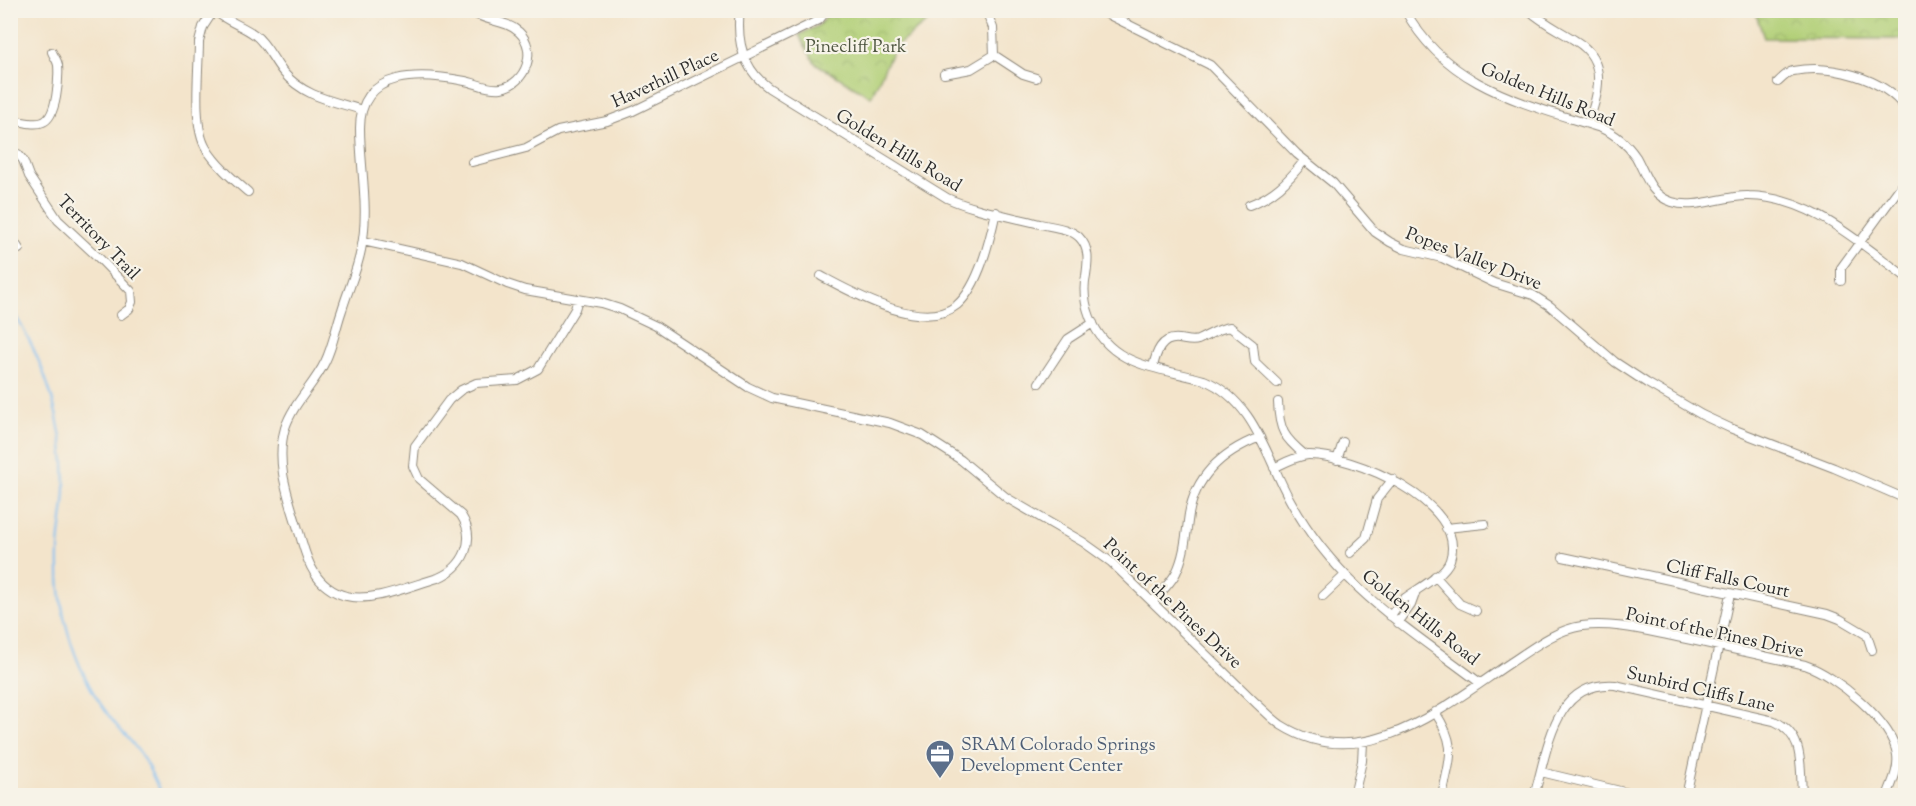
<svg xmlns="http://www.w3.org/2000/svg" width="1916" height="806" font-family="'Sorts Mill Goudy',serif">
<style>
.park{fill:url(#park-crowns);stroke:#6e7d50;stroke-width:1.5}
.lines{fill:none;stroke-linecap:round;stroke-linejoin:round}
.stream{stroke:#7ebef3;stroke-width:2}
.street-casing{stroke:#8f887b;stroke-width:10}
.street{stroke:#fff;stroke-width:8}
.labels{text-anchor:middle;stroke-width:4.5;stroke-linejoin:round;paint-order:stroke}
.park-label{font-size:18px;fill:#4c543e;stroke:#f7f3e8}
.street-label{font-size:18px;fill:#2b2b2b;stroke:#f7f3e8}
.service-label{font-size:18px;fill:#4e5e75;stroke:#f7f3e8;text-anchor:start}
</style>
<defs>
<pattern id="park-crowns" width="20" height="18" patternUnits="userSpaceOnUse" patternTransform="scale(1.5)"><rect width="20" height="18" fill="#b1cf76"/><path d="M2 6a3 3 0 1 1 6 0M12 15a3 3 0 1 1 6 0" fill="none" stroke="#98b266"/></pattern>
</defs>
<rect width="100%" height="100%" fill="#f7f3e8"/>
<filter id="ink" filterUnits="userSpaceOnUse"><feTurbulence type="fractalNoise" baseFrequency=".0167" numOctaves="2"/><feDisplacementMap in="SourceGraphic" scale="12" xChannelSelector="R" yChannelSelector="G"/><feConvolveMatrix kernelMatrix="1 2 1 2 8 2 1 2 1" color-interpolation-filters="sRGB"/></filter>
<filter id="wash" filterUnits="userSpaceOnUse"><feTurbulence type="fractalNoise" baseFrequency=".008" numOctaves="4" result="noise"/><feDisplacementMap in="SourceGraphic" scale="24" xChannelSelector="R" yChannelSelector="G"/><feGaussianBlur stdDeviation="1.35" result="paint"/><feColorMatrix in="noise" values="0 0 0 0 0 0 0 0 0 0 0 0 0 0 0 0 0 1.4 0 .05"/><feComposite in="paint" operator="in"/></filter>
<g filter="url(#wash)">
<rect width="100%" height="100%" fill="#f3e4cb"/>
<!-- park -->
<path class="park" d="M 832,11 L 832,10 L 941,11 L 894,48 L 871,97 L 815,63 L 799,35 L 818,26 Z
M 1755,11 L 1905,11 L 1905,39 L 1764,38 Z"/>
<g class="lines">
<!-- stream -->
<path class="stream" d="M 10,307 C 45,360 65,424 65,487 C 65,509 59,530 59,551 C 58,578 60,606 68,632 C 76,660 89,689 107,713 C 114,724 125,734 133,744 C 146,760 154,777 162,796"/>
</g>
</g>
<g filter="url(#ink)">
<g class="lines">
<!-- street casing -->
<g class="street-casing">
<path id="street" d="M 214,10 L 203,27 L 199,42 C 199,70 192,125 206,148 C 216,165 234,180 248,192
M 214,10 C 227,22 242,25 255,35 C 267,44 273,60 283,72 C 304,97 333,101 362,110
M 469,10 C 484,22 505,19 519,32 C 538,50 526,84 501,88 C 489,90 476,83 465,81 C 423,73 360,68 360,128 C 360,168 370,210 361,250 C 357,271 348,290 342,310 C 336,327 333,346 325,362 C 314,385 293,403 285,428 C 275,463 288,496 298,529 C 303,544 306,560 314,572 C 320,583 333,593 346,596 C 372,603 412,585 438,578 C 464,567 477,540 461,515 L 419,479 L 413,466 L 415,446 L 449,400 L 461,390 L 476,383 L 517,380 L 538,369 L 575,309 L 578,299
M 740,10 C 736,42 743,69 769,88 L 947,198 C 976,211 1010,216 1040,224 C 1053,227 1069,228 1079,237 C 1090,248 1088,262 1086,276 C 1083,289 1085,304 1090,317 C 1110,368 1159,367 1204,380 C 1255,401 1266,457 1290,500 C 1337,586 1405,626 1480,683
M 986,10 L 993,28 L 994,55 L 1023,74 L 1036,78
M 1099,10 L 1210,65 L 1297,154 L 1333,183 L 1375,232 L 1390,242 L 1404,249 L 1442,258 L 1494,283 L 1533,295 L 1550,306 L 1615,362 L 1647,383 L 1702,415 L 1730,428 L 1834,468 L 1906,499
M 1405,10 C 1447,88 1524,103 1601,128 C 1616,134 1627,144 1636,157 C 1646,175 1650,195 1672,202 C 1696,210 1724,195 1749,196 C 1811,197 1858,242 1906,277
M 1529,10 C 1543,23 1559,30 1576,41 C 1609,61 1598,94 1588,124
M 944,74 L 971,69 L 994,55
M 1778,82 C 1782,78 1788,72 1793,71 C 1830,64 1883,77 1906,109
M 10,119 C 20,121 34,126 43,122 C 57,117 59,78 58,65 C 57,60 54,57 52,52
M 10,152 L 18,154 L 23,160 L 29,176 L 58,220 L 101,260 L 131,291 L 132,302 L 129,309 L 121,315
M 472,162 L 526,148 L 558,131 L 607,121 L 633,111 L 813,23 L 819,20 L 827,10
M 1249,205 C 1274,196 1288,181 1304,161
M 10,235 L 19,249
M 363,241 L 462,263 L 507,284 L 525,290 L 601,303 L 620,309 L 656,326 L 748,387 L 772,398 L 890,423 L 922,435 L 961,460 L 1007,498 L 1083,542 L 1111,562 L 1257,704 C 1265,711 1272,719 1281,725 C 1363,777 1444,707 1510,663 C 1533,648 1555,630 1582,626 C 1614,622 1646,631 1677,637 C 1720,646 1763,656 1805,665 C 1835,675 1893,722 1897,755 C 1899,769 1892,783 1887,796
M 821,276 C 853,293 923,333 957,305 C 979,286 990,239 996,212
M 1841,281 L 1841,268 L 1906,179
M 1153,367 C 1156,353 1161,337 1179,339 C 1186,340 1192,342 1198,340 C 1209,335 1219,328 1230,327 L 1253,345 L 1255,362 L 1277,383
M 1039,383 L 1068,339 L 1093,323
M 1278,402 C 1279,430 1284,438 1305,455
M 1337,460 L 1343,442
M 1274,468 C 1284,463 1296,456 1308,455 C 1351,454 1469,503 1450,560 C 1445,575 1417,589 1405,598 C 1399,602 1395,611 1390,616
M 1446,528 L 1485,524
M 1350,553 L 1366,538 L 1377,499 L 1393,479
M 1563,557 L 1827,614 L 1840,619 L 1867,635 L 1872,650
M 1435,576 L 1460,604 L 1476,611
M 1323,596 L 1344,576
M 1153,601 C 1161,592 1170,584 1176,573 C 1185,555 1186,534 1189,514 C 1196,474 1224,451 1260,437
M 1398,623 L 1411,605 L 1415,594
M 1435,712 C 1458,747 1450,757 1442,796
M 1541,772 L 1641,796
M 1354,796 L 1362,761 L 1363,743
M 1534,796 C 1548,750 1553,681 1615,685 L 1774,721 C 1805,735 1800,766 1802,796
M 1686,796 L 1730,594"/>
</g>
<!-- street -->
<use href="#street" class="street"/>
</g>
</g>
<!-- icons -->
<defs>
<g id="office-pin" transform="scale(1.5)"><path d="M0 17L-7.5 6A9.5 9.5 0 1 1 7.5 6Z" fill="#5c6f8a" stroke="#f7f3e8"/><path d="M-6-3h4V-5.5h4V-3h4V5H-6ZM-1-4.5V-3h2v-1.5ZM-6 0V1H6V0Z" fill="#fff"/></g>
</defs>
<g fill-rule="evenodd">
<use href="#office-pin" x="940" y="754"/>
</g>
<g class="labels">
<!-- park labels -->
<g class="park-label">
<text x="856" y="52">Pinecliff Park</text>
</g>
<!-- street labels -->
<g class="street-label">
<text transform="translate(665 78) rotate(-25)" y="6">Haverhill Place</text>
<text transform="translate(1548 94) rotate(22)" y="6">Golden Hills Road</text>
<text transform="translate(899 150) rotate(31)" y="6">Golden Hills Road</text>
<text transform="translate(99 237) rotate(46)" y="6">Territory Trail</text>
<text transform="translate(1474 258) rotate(21)" y="6">Popes Valley Drive</text>
<text transform="translate(1728 578) rotate(12)" y="6">Cliff Falls Court</text>
<text transform="translate(1173 603) rotate(43)" y="6">Point of the Pines Drive</text>
<text transform="translate(1421 617) rotate(38)" y="6">Golden Hills Road</text>
<text transform="translate(1715 632) rotate(12)" y="6">Point of the Pines Drive</text>
<text transform="translate(1701 689) rotate(13)" y="6">Sunbird Cliffs Lane</text>
</g>
<!-- service labels -->
<g class="service-label">
<text x="961" y="750">SRAM Colorado Springs<tspan x="961" dy="21">Development Center</tspan></text>
</g>
</g>
<!-- margin -->
<rect width="1916" height="806" fill="none" stroke="#f7f3e8" stroke-width="36"/>
</svg>
